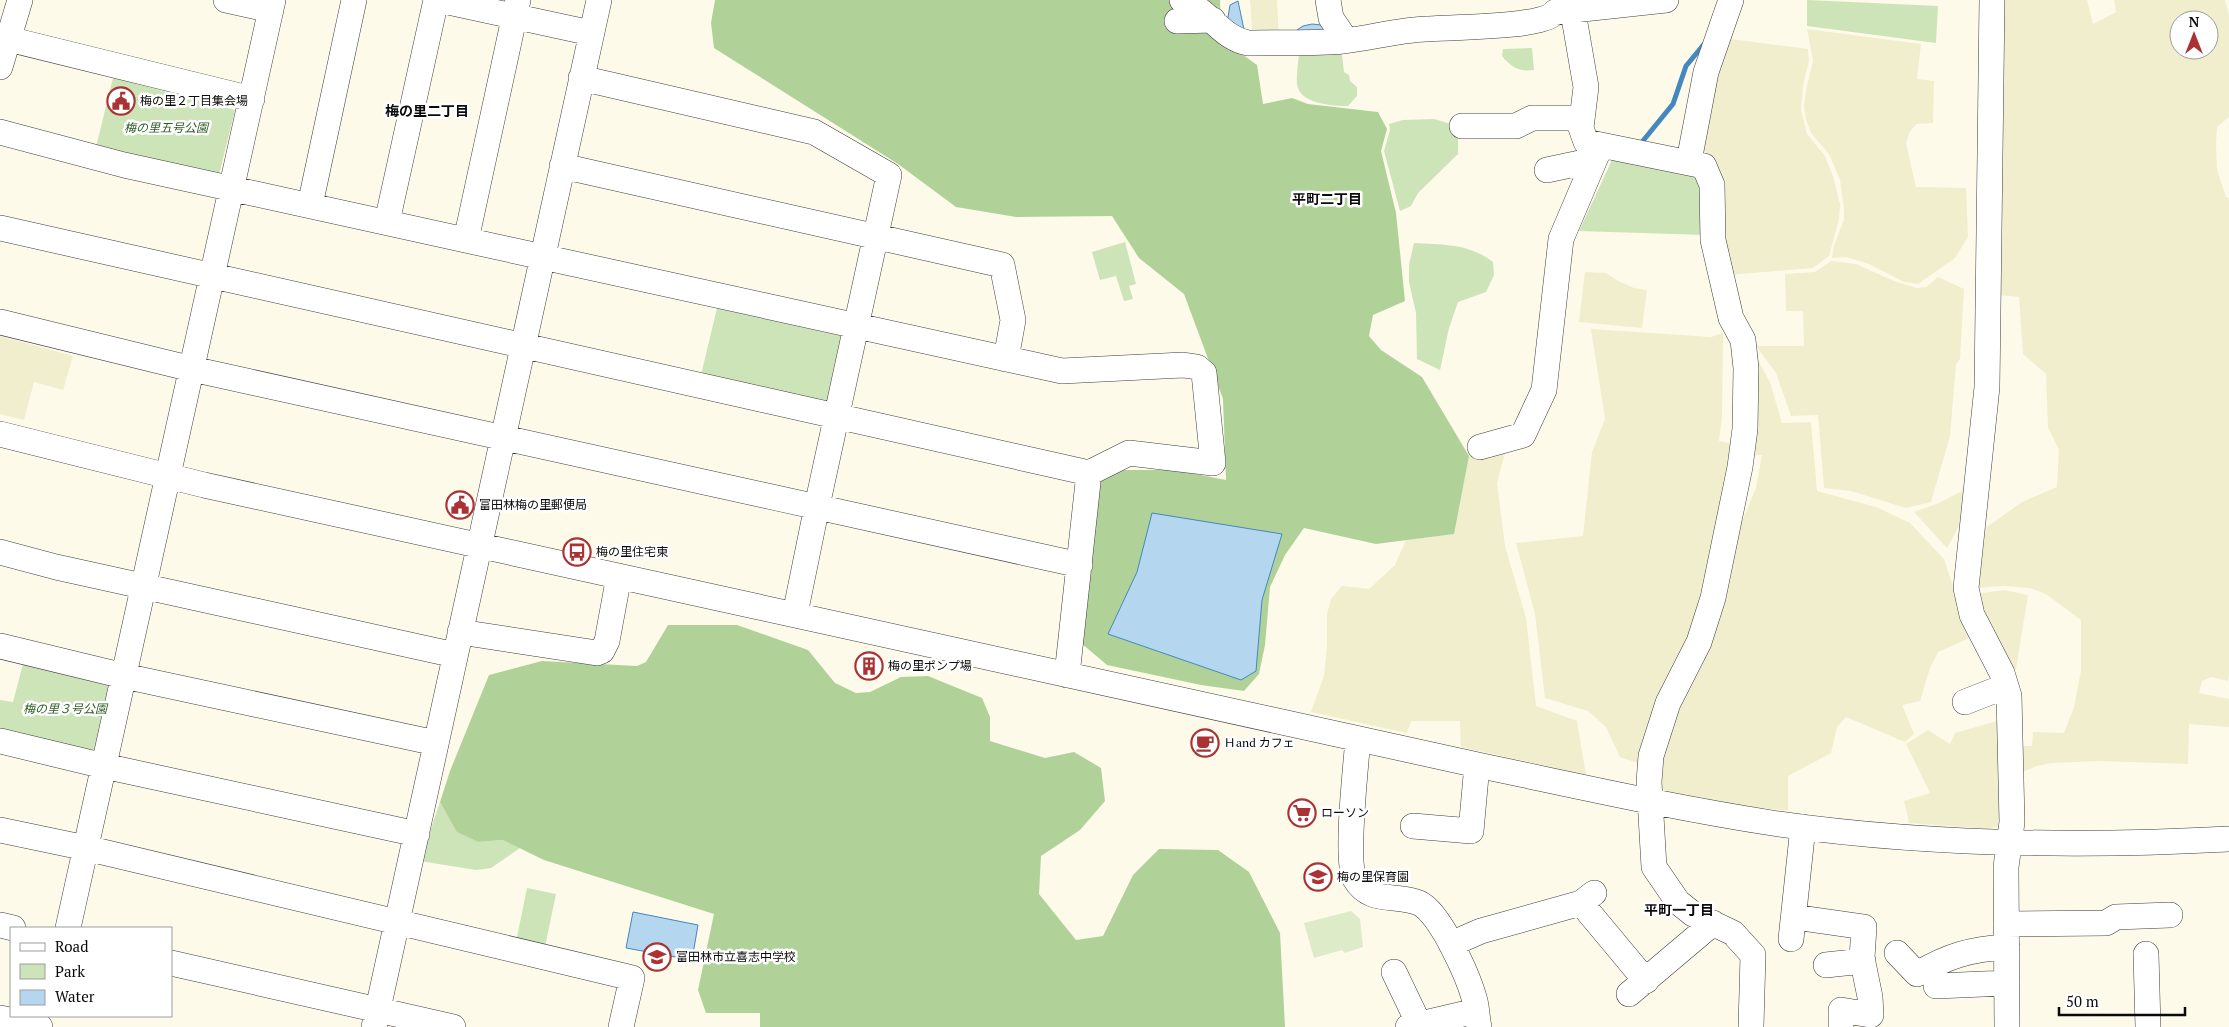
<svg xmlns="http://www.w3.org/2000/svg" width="2229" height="1027" font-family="'PT Serif','Noto Sans JP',serif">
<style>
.farmland{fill:#f0eecd;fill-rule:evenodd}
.green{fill:#cde3b8}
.forest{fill:#b0d299}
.pitch{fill:#deebc9}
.water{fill:#b4d7ef;stroke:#4388be}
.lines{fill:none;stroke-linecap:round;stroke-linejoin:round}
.stream{stroke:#4388be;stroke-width:5}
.minor-casing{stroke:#3d3d3d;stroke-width:26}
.minor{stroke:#fff;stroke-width:25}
.labels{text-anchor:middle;stroke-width:5;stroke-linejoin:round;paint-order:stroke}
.poi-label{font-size:12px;fill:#0a0a0a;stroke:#fff;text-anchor:start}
.park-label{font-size:12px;font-style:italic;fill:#2c5a23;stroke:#fff}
.neighbourhood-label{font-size:14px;font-weight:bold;fill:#0a0a0a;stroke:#fff}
</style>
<rect width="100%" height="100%" fill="#fdfaea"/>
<!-- farmland -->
<path class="farmland" d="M 1250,0 L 1277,0 L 1279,41 L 1253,42 Z
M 1999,0 L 2087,0 L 2093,24 L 2116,12 L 2114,0 L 2225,0 L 2229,15 L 2229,117 L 2217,127 L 2216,145 L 2217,170 L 2226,197 L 2229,198 L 2229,672 L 2228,681 L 2211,677 L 2202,681 L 2199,693 L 2229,699 L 2229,727 L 2189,724 L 2188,764 L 2100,761 L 2051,763 L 2037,766 L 2017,774 L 2017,746 L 2032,746 L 2033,732 L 2064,733 L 2074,707 L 2081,671 L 2081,620 L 2046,594 L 2030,588 L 2005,586 L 1986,587 L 1972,590 L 1984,529 L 2022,502 L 2057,487 L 2059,450 L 2048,427 L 2046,374 L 2023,354 L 2019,297 L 1998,295 ZM 2179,20 L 2209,20 L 2209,50 L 2179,50 Z
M 1807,29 L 1921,44 L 1917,79 L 1934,81 L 1933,123 L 1917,124 L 1910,131 L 1906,143 L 1916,187 L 1966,188 L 1968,237 L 1955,258 L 1918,284 L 1904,282 L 1869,264 L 1846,257 L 1832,258 L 1834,245 L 1844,220 L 1844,209 L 1840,180 L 1829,154 L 1811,133 L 1806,120 L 1804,106 L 1806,90 L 1813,61 Z
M 1723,38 L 1808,49 L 1809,61 L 1803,85 L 1801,110 L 1807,134 L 1825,156 L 1833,176 L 1840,204 L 1839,219 L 1829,256 L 1813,268 L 1726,275 L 1696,159 Z
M 1831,261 L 1856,264 L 1894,281 L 1917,288 L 1926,287 L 1938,277 L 1964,289 L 1960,359 L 1956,364 L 1950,436 L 1931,502 L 1906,508 L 1851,491 L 1824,488 L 1818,415 L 1791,416 L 1776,373 L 1756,346 L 1804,346 L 1803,311 L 1786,311 L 1785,274 L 1815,272 Z
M 1585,272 L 1606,273 L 1618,281 L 1634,288 L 1647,290 L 1642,328 L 1579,322 Z
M 1591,329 L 1711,337 L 1723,333 L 1722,417 L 1719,441 L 1739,445 L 1709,590 L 1638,763 L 1620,757 L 1606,727 L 1588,711 L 1545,698 L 1535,614 L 1516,543 L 1583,536 L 1592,452 L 1605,419 Z
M 0,336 L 73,356 L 63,390 L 34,382 L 24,420 L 0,414 Z
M 1753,352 L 1770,382 L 1782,423 L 1811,422 L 1817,491 L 1876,507 L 1910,523 L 1944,559 L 1955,593 L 1974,636 L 1938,652 L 1930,668 L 1920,701 L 1902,705 L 1914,734 L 1905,742 L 1846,717 L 1837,727 L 1831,753 L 1788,776 L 1788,811 L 1737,805 L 1656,789 L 1657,765 L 1738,531 L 1756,488 L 1762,455 L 1746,455 Z
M 1507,445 L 1497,483 L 1505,546 L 1526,618 L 1536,706 L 1577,721 L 1586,775 L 1461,747 L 1460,721 L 1411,721 L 1407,733 L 1311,712 L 1324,676 L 1327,647 L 1327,614 L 1331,599 L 1342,586 L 1369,589 L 1395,565 L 1406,540 L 1453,534 L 1469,456 Z
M 1971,486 L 1972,502 L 1947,548 L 1914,512 L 1939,503 Z
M 2004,590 L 2028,595 L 2016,669 L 2009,671 L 1980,616 L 1977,594 Z
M 2001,720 L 2002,773 L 1998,826 L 1989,829 L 1909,823 L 1904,801 L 1930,793 L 1906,744 L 1928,730 L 1950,744 L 1955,733 Z"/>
<!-- green -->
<path class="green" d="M 1807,0 L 1938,6 L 1936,43 L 1807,26 Z
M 1337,47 L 1342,55 L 1344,72 L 1349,75 L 1350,81 L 1357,87 L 1357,96 L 1348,106 C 1333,106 1299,104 1297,84 C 1296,73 1299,61 1299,51 Z
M 1532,48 L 1534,70 C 1519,72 1511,67 1502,56 L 1503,49 Z
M 113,78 L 235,110 L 218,179 L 96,147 Z
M 1434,119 L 1458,126 L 1458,154 L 1418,193 L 1411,206 L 1400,211 L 1384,151 L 1390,130 L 1389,124 L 1403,120 Z
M 1612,160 L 1698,172 L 1704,185 L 1705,235 L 1579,231 Z
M 1125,242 L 1136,284 L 1129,286 L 1133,299 L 1124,301 L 1116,276 L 1100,280 L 1092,252 Z
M 1414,243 C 1444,245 1468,243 1493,262 L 1494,275 L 1486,292 L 1458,302 L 1449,328 L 1440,370 L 1417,359 L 1416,313 L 1409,282 L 1409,265 Z
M 717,308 L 842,336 L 826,404 L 701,375 Z
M 24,660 L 113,680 L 96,757 L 0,735 L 0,700 L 13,702 Z
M 440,802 L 458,832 L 478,842 L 503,840 L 520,848 L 491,868 L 476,870 L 420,861 Z
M 527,888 L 556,894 L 545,947 L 516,942 Z"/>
<!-- forest -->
<path class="forest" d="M 715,0 L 1220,0 L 1221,39 L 1257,65 L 1263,104 L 1292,98 L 1308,104 L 1378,112 L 1387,129 L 1381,151 L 1396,213 L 1405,301 L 1373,315 L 1369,336 L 1381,350 L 1422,377 L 1469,456 L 1454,534 L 1376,544 L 1304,528 L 1285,555 L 1270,587 L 1265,645 L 1259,674 L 1244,691 L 1201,685 L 1107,665 L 1081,643 L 1101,477 L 1114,470 L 1175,470 L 1226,480 L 1223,399 L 1184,294 L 1139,258 L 1112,216 L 1016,217 L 956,207 L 898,164 L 714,48 L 711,23 Z
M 668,625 L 737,625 L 808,650 L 835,683 L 856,693 L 870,692 L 901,677 L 928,676 L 982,698 L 990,717 L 990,741 L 1045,758 L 1074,752 L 1101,768 L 1105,801 L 1080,830 L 1041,856 L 1039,894 L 1076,940 L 1103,936 L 1133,875 L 1159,849 L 1218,850 L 1249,872 L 1280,933 L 1285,1027 L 760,1027 L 760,1013 L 706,1013 L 698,990 L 714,914 L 544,860 L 503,840 L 478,842 L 457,832 L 440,802 L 450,771 L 489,675 L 542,661 L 637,666 L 646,662 Z"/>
<!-- pitch -->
<path class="pitch" d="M 1351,911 L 1360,919 L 1363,947 L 1345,953 L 1342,950 L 1314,958 L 1304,923 Z"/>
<!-- water -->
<path class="water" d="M 1238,1 L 1246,39 L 1227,23 L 1230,5 Z
M 1312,24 L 1321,25 L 1332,30 L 1297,37 L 1297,30 L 1303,26 Z
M 1152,513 L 1282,534 L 1262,600 L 1256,671 L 1241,680 L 1108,634 L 1137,572 Z
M 633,912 L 698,925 L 692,960 L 626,948 Z"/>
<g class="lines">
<!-- stream -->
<path class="stream" d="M 1638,143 L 1642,142 L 1673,104 L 1686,66 L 1705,43"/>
<!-- minor casing -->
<g class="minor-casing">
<path id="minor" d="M 226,0 L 271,10
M 439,0 L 591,33
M 1182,0 C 1210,11 1221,38 1248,43 C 1279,42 1312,44 1343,41 C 1371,38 1398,30 1426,29 C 1446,27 1546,28 1555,12 L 1666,0
M 1328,0 L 1331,18 L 1346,40
M 1992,0 L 1987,387 L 1966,588 L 1972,615 L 2002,673 L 2009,696 L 2012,822 L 2006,867 L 2007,1027
M 1573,12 L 1586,87 L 1581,128 L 1586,142 L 1704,166 L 1712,185 L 1713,240 L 1731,318 L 1743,340 L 1746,368 L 1745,429 L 1740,467 L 1713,598 L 1699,642 L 1668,703 L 1651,756 L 1649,782 L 1654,867 L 1678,902 L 1693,914 L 1733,933 L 1753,955 L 1751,1027
M 1177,21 L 1213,20
M 0,37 L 252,99
M 0,67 L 20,0
M 581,78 L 814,132 L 889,175 L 817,506 L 795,614
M 1462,126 L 1516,126 L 1532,118 L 1582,118
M 0,132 L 124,165 L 1062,371 L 1183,365 L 1197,367 L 1204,373 L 1213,463 L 1129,453 L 1089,473 L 0,228
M 1689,161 L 1706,72 L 1731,0
M 562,166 L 1002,265 L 1013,320 L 1006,359
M 1547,170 L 1594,160
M 310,205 L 354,0
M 387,222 L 436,0
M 466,240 L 518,0
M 0,322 L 192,369 L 1080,565
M 0,434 L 204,485 L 1482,766 C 1578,786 1674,808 1772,823 C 1923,845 2077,847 2229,839
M 1480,447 L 1523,435 L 1544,390 L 1561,239 L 1601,145
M 0,552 L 56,567 L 455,655
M 460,632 L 597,653 L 602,651 L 607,641 L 619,576
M 0,646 L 124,676 L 436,743
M 1067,675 L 1089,473
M 1965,702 L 2006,686
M 1358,739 C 1356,764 1345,862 1355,879 C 1370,905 1396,893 1419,903 C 1440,912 1469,978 1475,1001 C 1477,1009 1477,1018 1479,1027
M 0,741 L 104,766 L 417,834
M 1413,826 L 1471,831 L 1477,765
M 0,830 L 86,848 L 632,978 L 621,1027
M 1581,903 L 1646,981
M 1794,917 L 1864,927 L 1862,958 L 1870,997 L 1871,1015 L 1841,1010 L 1841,1027
M 2006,924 L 2106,923 L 2116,917 L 2170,915
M 0,925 L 13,928
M 68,928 L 273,0
M 1791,939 L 1803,827
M 1451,944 L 1481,931 L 1581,903 L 1594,893
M 1897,953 L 1917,974 C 1948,956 1970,949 2007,947
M 2146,954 L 2148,1027
M 171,963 L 453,1027
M 1826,965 L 1863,961
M 1394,972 L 1419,1024
M 1936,986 L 2007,983
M 1629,994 L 1713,923
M 0,1018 L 40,1027
M 374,1027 L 599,0
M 1408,1027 L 1476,1011"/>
</g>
<!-- minor -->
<use href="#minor" class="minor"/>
</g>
<!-- icons -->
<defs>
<g id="civic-ring" transform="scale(1.4375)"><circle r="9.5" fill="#fff" stroke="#ab3233" stroke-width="1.5"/><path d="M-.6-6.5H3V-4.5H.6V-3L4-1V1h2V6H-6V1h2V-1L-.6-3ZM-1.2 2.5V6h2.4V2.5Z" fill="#ab3233"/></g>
<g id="bus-ring" transform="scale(1.4375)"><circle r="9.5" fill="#fff" stroke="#ab3233" stroke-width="1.5"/><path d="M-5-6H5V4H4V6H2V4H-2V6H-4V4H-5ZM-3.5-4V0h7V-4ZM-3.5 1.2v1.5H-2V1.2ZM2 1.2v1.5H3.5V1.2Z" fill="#ab3233"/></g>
<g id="building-ring" transform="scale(1.4375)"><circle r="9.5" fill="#fff" stroke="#ab3233" stroke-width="1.5"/><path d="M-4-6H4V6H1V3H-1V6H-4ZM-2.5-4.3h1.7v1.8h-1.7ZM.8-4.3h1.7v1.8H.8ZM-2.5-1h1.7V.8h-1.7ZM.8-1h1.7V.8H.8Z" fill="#ab3233"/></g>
<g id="cafe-ring" transform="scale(1.4375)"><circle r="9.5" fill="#fff" stroke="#ab3233" stroke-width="1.5"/><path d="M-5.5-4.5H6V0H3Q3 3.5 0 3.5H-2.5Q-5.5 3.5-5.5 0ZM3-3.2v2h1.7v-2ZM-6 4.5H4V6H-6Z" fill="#ab3233"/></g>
<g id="supermarket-ring" transform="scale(1.4375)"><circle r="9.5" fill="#fff" stroke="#ab3233" stroke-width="1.5"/><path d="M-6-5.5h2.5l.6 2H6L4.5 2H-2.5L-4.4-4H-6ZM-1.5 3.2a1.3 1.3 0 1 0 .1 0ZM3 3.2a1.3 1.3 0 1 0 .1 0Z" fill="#ab3233"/></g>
<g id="school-ring" transform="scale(1.4375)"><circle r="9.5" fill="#fff" stroke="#ab3233" stroke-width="1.5"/><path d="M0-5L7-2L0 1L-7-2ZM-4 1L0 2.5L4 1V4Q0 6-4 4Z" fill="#ab3233"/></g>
</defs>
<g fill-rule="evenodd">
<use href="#civic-ring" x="121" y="101"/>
<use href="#civic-ring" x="460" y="505"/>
<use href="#bus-ring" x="577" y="552"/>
<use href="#building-ring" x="869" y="666"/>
<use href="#cafe-ring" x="1205" y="743"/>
<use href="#supermarket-ring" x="1302" y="813"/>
<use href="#school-ring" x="1318" y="877"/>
<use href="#school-ring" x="657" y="957"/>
</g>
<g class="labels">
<!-- poi labels -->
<g class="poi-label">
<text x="140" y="105">梅の里２丁目集会場</text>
<text x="479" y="509">富田林梅の里郵便局</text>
<text x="596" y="556">梅の里住宅東</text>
<text x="888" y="670">梅の里ポンプ場</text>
<text x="1224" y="747">Ｈand カフェ</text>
<text x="1321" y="817">ローソン</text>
<text x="1337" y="881">梅の里保育園</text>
<text x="676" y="961">富田林市立喜志中学校</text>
</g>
<!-- park labels -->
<g class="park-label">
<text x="166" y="132">梅の里五号公園</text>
<text x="65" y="713">梅の里３号公園</text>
</g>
<!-- neighbourhood labels -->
<g class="neighbourhood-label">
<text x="427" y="116">梅の里二丁目</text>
<text x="1327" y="204">平町二丁目</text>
<text x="1679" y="915">平町一丁目</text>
</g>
</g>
<!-- legend -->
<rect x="10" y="927" width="162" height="90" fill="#ffffff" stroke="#9d9d9d"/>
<rect x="20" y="943" width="25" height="8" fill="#ffffff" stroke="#9d9d9d"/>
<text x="55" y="952" font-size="15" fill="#0a0a0a">Road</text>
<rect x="20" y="964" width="25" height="15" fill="#cde3b8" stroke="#9d9d9d"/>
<text x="55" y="977" font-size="15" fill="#0a0a0a">Park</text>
<rect x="20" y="990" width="25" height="15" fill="#b4d7ef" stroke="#9d9d9d"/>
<text x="55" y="1002" font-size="15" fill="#0a0a0a">Water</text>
<!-- north arrow -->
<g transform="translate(2194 35)"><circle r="24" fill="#ffffff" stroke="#9d9d9d"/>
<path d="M0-4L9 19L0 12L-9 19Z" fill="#ab3233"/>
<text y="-8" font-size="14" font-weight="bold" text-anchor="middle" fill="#0a0a0a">N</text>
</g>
<!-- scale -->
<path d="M2059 1007v8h126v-8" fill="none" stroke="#0a0a0a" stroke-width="2.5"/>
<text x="2066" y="1007" font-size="15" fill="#0a0a0a" stroke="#ffffff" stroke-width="4" paint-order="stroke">50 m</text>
</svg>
